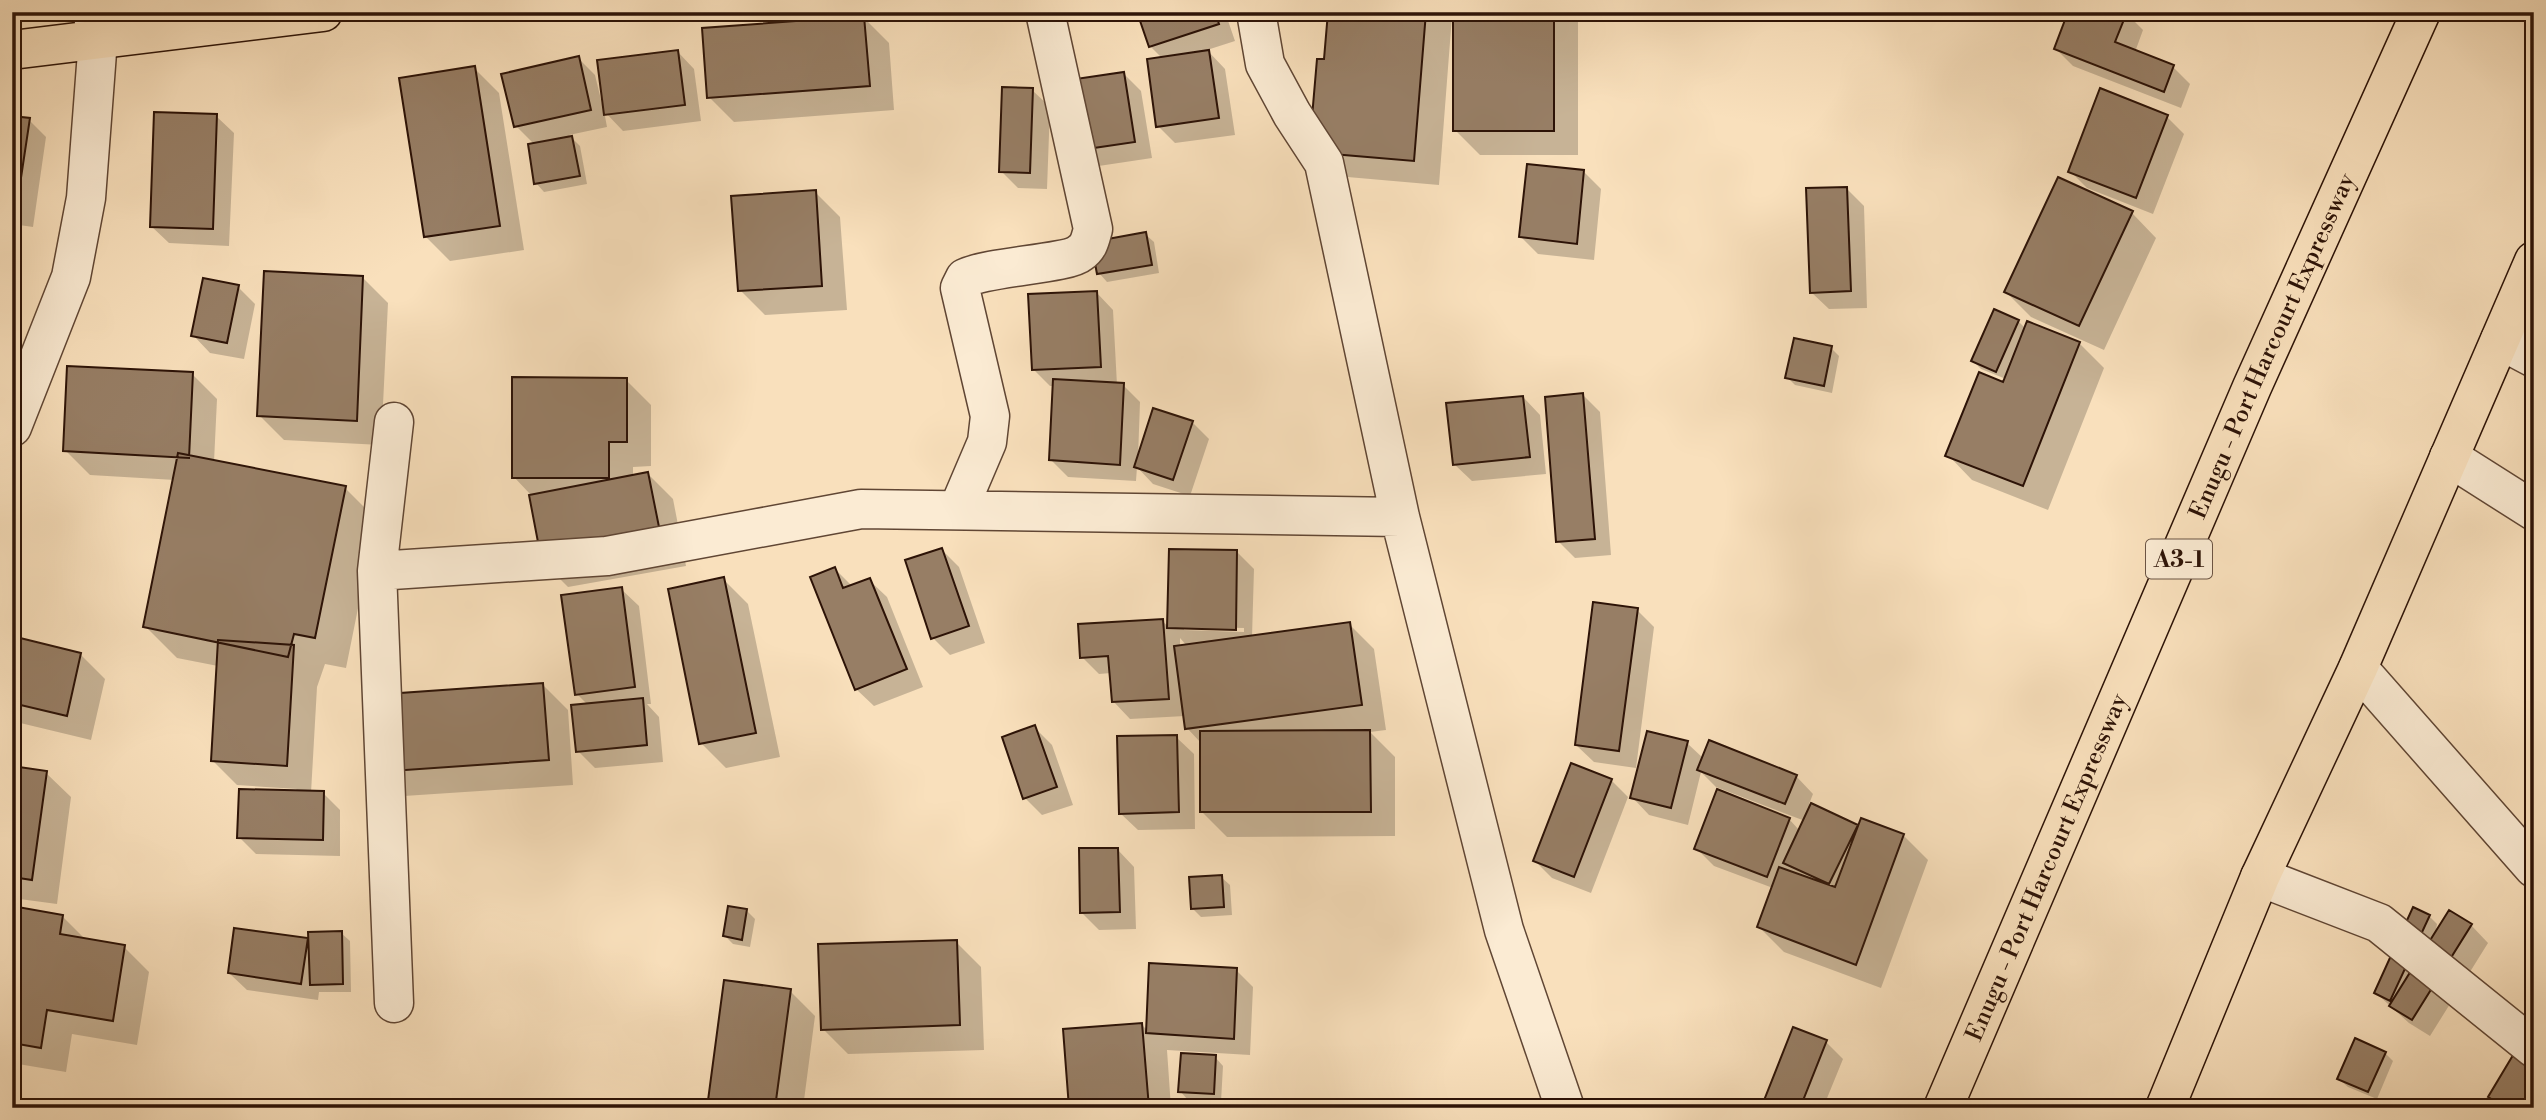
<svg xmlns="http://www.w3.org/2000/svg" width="2546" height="1120" font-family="'Libre Bodoni',serif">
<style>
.shadow{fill:#0003;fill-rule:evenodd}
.building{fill:#977e65;stroke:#2d1307;stroke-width:2}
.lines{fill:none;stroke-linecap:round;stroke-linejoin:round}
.minor-casing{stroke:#604634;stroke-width:41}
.major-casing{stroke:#2d1307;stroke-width:41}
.highway-casing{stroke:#2d1307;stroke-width:41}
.minor{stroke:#fbebd3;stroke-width:38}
.major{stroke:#f9e0bc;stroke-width:38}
.highway{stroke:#f9e0bc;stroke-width:38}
.labels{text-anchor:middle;stroke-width:5;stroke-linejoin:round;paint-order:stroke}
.shield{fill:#fbebd3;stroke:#6b5444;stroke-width:2}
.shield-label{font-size:23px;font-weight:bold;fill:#2d1307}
.street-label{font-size:24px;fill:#2d1307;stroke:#fbebd3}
</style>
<rect width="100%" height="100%" fill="#f9e0bc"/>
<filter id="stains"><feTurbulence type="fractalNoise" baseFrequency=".00286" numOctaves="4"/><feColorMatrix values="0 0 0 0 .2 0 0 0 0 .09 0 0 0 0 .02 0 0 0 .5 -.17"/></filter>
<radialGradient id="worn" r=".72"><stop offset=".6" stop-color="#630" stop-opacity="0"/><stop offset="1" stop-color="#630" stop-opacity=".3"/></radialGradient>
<!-- shadow -->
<path class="shadow" d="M 1138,12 L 1225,12 L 1235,41 L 1207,50 L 1225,69 L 1235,135 L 1175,143 L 1158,126 L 1162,58 L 1150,46 Z
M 1329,12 L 1578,12 L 1578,155 L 1480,155 L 1455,130 L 1455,16 L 1452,16 L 1439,185 L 1336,176 L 1326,61 Z
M 2125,12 L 2143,30 L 2135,52 L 2173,67 L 2190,84 L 2181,108 L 2073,66 L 2056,49 Z
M 2131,12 L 2162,12 L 2161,18 Z
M 864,18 L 889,43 L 894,110 L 734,122 L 709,97 Z
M 677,51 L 694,69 L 701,121 L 623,131 L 604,111 L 607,127 L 569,135 L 580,146 L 587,184 L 544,192 L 536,183 L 534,144 L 516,126 L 578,58 L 595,75 L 602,104 Z
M 474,68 L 499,93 L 524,250 L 450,261 L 425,236 Z
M 1124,74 L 1141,91 L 1152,158 L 1092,167 L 1075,150 Z
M 1032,90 L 1050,107 L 1047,189 L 1018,188 L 1001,171 Z
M 216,116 L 234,133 L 229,246 L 169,243 L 151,226 Z
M 12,117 L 29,120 L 46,137 L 33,227 L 12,224 Z
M 2167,117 L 2184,134 L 2153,214 L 2087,188 L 2070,171 Z
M 1584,172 L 1601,189 L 1594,260 L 1538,254 L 1521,237 Z
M 1847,189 L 1864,206 L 1867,308 L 1829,309 L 1811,292 Z
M 815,192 L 840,217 L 847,310 L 765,315 L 740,290 Z
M 2132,213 L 2156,238 L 2104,350 L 2031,317 L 2006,292 Z
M 1145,234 L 1154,242 L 1159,273 L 1107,282 L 1099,273 Z
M 363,278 L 388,303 L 381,445 L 284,440 L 259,415 Z
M 238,287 L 255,304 L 244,359 L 210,353 L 193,335 Z
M 1096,292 L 1113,310 L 1117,385 L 1123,385 L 1140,402 L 1138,458 L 1192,422 L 1209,439 L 1190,496 L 1153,484 L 1137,467 L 1136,481 L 1068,477 L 1051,460 L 1054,386 L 1050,386 L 1033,369 Z
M 2018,321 L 2026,329 L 2079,343 L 2104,368 L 2048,510 L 1972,480 L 1948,455 L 2006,379 L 1981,369 L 1973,361 Z
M 1831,348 L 1839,356 L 1832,393 L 1795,385 L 1787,377 Z
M 192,374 L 217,399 L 214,462 L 345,488 L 376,519 L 346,668 L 325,664 L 317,687 L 311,793 L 323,793 L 340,810 L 340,856 L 256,854 L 239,837 L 297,789 L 237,785 L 212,760 L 218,666 L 177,658 L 145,626 L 175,480 L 90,475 L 65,450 Z
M 626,380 L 651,405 L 651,466 L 633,467 L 633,477 L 648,474 L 673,499 L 686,566 L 568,587 L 543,562 L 530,494 L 514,477 Z
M 1583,395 L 1600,412 L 1611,555 L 1575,558 L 1558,541 Z
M 1523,397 L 1540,415 L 1546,474 L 1472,481 L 1454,464 Z
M 942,550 L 959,567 L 985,643 L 950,655 L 933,638 Z
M 1237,552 L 1254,569 L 1252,637 L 1349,624 L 1374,649 L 1386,730 L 1370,732 L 1395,757 L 1395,836 L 1227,837 L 1202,812 L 1201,743 L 1187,728 L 1185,716 L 1130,719 L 1113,701 L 1111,673 L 1099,674 L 1082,657 L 1162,621 L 1169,627 ZM 1184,627 L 1244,628 L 1244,632 L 1184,630 ZM 1180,638 L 1187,646 L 1180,646 Z
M 835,569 L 852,586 L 869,580 L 887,597 L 923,687 L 874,706 L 856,689 Z
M 723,579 L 748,604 L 780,757 L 726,768 L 701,743 Z
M 621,589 L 639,606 L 651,704 L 647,704 L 659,717 L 663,762 L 595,768 L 578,751 L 588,705 L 577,694 Z
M 1637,610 L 1654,627 L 1636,768 L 1594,762 L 1576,745 Z
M 12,638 L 80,654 L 105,679 L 91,740 L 12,721 Z
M 543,685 L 568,710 L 573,785 L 404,796 L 379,771 Z
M 1035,728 L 1052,745 L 1073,805 L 1042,815 L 1025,798 Z
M 1176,737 L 1194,754 L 1195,829 L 1138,830 L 1120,813 Z
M 1687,743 L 1704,759 L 1796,776 L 1813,794 L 1809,804 L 1859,829 L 1903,835 L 1928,860 L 1881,988 L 1784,952 L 1759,927 L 1773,888 L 1714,866 L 1696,848 L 1789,819 L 1800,831 L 1805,821 L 1716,787 L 1701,772 L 1688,825 L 1649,815 L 1632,797 Z
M 12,768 L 46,773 L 71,797 L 57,904 L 12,898 Z
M 1611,780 L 1628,797 L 1591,893 L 1552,878 L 1535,861 Z
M 1117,849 L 1134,867 L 1136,929 L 1099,930 L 1082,913 Z
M 1221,877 L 1230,885 L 1232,915 L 1201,917 L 1193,909 Z
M 747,911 L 755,919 L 750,947 L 733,944 L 725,936 Z
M 12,915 L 62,916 L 86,940 L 124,947 L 149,972 L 137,1045 L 72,1034 L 66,1072 L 18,1064 L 12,1058 Z
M 2429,916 L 2437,924 L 2435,936 L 2471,925 L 2488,943 L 2430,1036 L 2409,1023 L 2376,993 Z
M 341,933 L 350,941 L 351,992 L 319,992 L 318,1000 L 247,990 L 229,973 L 307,940 L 310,943 Z
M 956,942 L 981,967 L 984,1050 L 848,1054 L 823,1029 Z
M 1236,970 L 1253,987 L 1250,1055 L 1167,1050 L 1171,1108 L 1071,1108 L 1142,1025 L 1147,1030 Z
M 790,991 L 815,1016 L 803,1108 L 709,1108 Z
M 1826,1042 L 1843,1059 L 1823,1108 L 1763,1108 Z
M 2385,1053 L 2393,1061 L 2377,1099 L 2348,1087 L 2339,1079 Z
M 1215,1057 L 1223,1066 L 1221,1102 L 1188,1100 L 1180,1091 Z
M 138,1102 L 144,1108 L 126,1108 Z
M 2283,1102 L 2294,1108 L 2280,1108 Z"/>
<!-- building -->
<path class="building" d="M 1137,12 L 1215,12 L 1219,24 L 1149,47 Z
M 1328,12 L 1426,12 L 1414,161 L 1309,152 L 1317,59 L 1324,59 Z
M 1453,12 L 1554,12 L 1554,131 L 1453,131 Z
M 2068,12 L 2127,12 L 2115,42 L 2174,65 L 2164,92 L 2054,49 Z
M 864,16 L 870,86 L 707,98 L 702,28 Z
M 678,50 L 685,105 L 604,115 L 597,60 Z
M 1209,50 L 1219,118 L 1156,127 L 1147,59 Z
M 579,56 L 591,110 L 514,127 L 501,74 Z
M 475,66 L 500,226 L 424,237 L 399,78 Z
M 1124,72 L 1135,142 L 1073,151 L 1062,81 Z
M 1002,87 L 1033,88 L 1030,173 L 999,172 Z
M 2100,88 L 2168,115 L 2136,198 L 2068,172 Z
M 154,112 L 217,114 L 213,229 L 150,227 Z
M 12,116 L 30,118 L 16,211 L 12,210 Z
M 572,136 L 580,176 L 534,184 L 528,144 Z
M 1527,164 L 1584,170 L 1577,244 L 1519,237 Z
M 2058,177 L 2133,211 L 2079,326 L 2004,292 Z
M 1847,187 L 1851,291 L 1810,293 L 1806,188 Z
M 816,190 L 822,286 L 738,291 L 731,196 Z
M 1146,232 L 1152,265 L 1097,274 L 1091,242 Z
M 264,271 L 363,276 L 357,421 L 257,416 Z
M 203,278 L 239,285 L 227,343 L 191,336 Z
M 1097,291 L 1101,367 L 1032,370 L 1028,294 Z
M 1994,309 L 2019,320 L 1996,372 L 1971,361 Z
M 2027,321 L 2080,342 L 2023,486 L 1945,456 L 1979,372 L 2003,382 Z
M 1794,338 L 1832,346 L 1824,386 L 1785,378 Z
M 67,366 L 193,372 L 189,458 L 63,451 Z
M 512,377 L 627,378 L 627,442 L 609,442 L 609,478 L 512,478 Z
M 1053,379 L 1124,383 L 1120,465 L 1049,460 Z
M 1583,393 L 1595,539 L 1556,542 L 1545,397 Z
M 1523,396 L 1530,457 L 1453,465 L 1446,403 Z
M 1153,408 L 1193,421 L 1173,480 L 1134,467 Z
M 178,453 L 346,486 L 315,638 L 294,634 L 288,657 L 143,627 Z
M 648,472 L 662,542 L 542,563 L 529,495 Z
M 942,548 L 969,626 L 931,639 L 905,560 Z
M 1169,549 L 1237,550 L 1236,630 L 1167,628 Z
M 835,567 L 843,588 L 870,578 L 907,669 L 855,690 L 810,577 Z
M 724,577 L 756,733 L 699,744 L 668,589 Z
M 622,587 L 635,687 L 575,695 L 561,595 Z
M 1593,602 L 1638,608 L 1619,751 L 1575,745 Z
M 1163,619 L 1169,699 L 1112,702 L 1108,656 L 1080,658 L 1078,624 Z
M 1350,622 L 1362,705 L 1185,729 L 1174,646 Z
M 12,636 L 81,653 L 67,716 L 12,703 Z
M 218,640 L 294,645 L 287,766 L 211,761 Z
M 543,683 L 549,760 L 377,772 L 372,695 Z
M 643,698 L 647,745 L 576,752 L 571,705 Z
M 1035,725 L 1057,787 L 1023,799 L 1002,737 Z
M 1370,730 L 1371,812 L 1200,812 L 1200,731 Z
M 1647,731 L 1688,741 L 1671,808 L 1630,798 Z
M 1177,735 L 1179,812 L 1119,814 L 1117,736 Z
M 1709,740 L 1797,775 L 1785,804 L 1697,770 Z
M 1571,763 L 1612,779 L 1574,877 L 1533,861 Z
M 12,766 L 47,771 L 32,880 L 12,877 Z
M 239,789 L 324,791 L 323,840 L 237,838 Z
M 1717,789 L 1790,818 L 1767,877 L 1694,849 Z
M 1811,803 L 1858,825 L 1829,884 L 1783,863 Z
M 1861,818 L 1904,834 L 1856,965 L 1757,927 L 1779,867 L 1835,887 Z
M 1079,848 L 1118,848 L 1120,912 L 1080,913 Z
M 1222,875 L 1224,907 L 1191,909 L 1189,877 Z
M 12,906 L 63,915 L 60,934 L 125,945 L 113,1021 L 47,1010 L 41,1048 L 12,1043 Z
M 728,906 L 747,909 L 742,940 L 723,936 Z
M 2413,907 L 2430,915 L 2390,1001 L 2374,993 Z
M 2449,910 L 2472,924 L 2412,1020 L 2389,1006 Z
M 234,928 L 308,938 L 301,984 L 228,973 Z
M 342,931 L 343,984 L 310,985 L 308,932 Z
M 957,940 L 960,1025 L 821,1030 L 818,944 Z
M 1149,963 L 1237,968 L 1234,1039 L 1146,1033 Z
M 724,980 L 791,989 L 775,1108 L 707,1108 Z
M 2534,1020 L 2534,1108 L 2507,1108 L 2488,1097 Z
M 1142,1023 L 1149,1108 L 1069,1108 L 1063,1029 Z
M 1793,1027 L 1827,1040 L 1800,1108 L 1761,1108 Z
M 2355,1038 L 2386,1052 L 2368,1092 L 2337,1079 Z
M 1181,1053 L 1216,1055 L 1214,1094 L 1178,1092 Z"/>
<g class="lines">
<!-- minor casing -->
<g class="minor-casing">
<path id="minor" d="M 1256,12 L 1265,64 L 1292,114 L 1324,163 L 1400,517 L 1504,930 L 1565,1108
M 2500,340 L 2534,358
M 12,427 L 71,277 L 86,198 L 98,39 L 92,12
M 2449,457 L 2534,511
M 958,510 L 987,442 L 990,416 L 960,288 L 965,278 C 991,266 1067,264 1080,253 C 1089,247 1090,240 1093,229 L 1045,12
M 377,571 L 607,556 L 861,509 L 1400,517
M 2358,668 L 2534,868
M 2260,877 L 2379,923 L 2534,1048
M 394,1003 L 377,571 L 394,422"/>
</g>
<!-- major casing -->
<g class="major-casing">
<path id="major" d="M 12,50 L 323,12"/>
</g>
<!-- highway casing -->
<g class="highway-casing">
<g id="highway">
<path id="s1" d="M 1943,1108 L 2252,387 L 2421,12"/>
<path d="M 2165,1108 L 2260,877 L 2358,668 L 2534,261"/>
</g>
</g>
<!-- minor -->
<use href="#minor" class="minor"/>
<!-- major -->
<use href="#major" class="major"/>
<!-- highway -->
<use href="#highway" class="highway"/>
</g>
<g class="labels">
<!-- shield labels -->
<rect class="shield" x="2146" y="539.5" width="66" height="39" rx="5"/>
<g class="shield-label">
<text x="2179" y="567">A3-1</text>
</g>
<!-- street labels -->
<g class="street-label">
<text dy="8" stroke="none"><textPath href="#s1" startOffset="830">Enugu - Port Harcourt Expressway</textPath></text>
<text dy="8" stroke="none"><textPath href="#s1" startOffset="262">Enugu - Port Harcourt Expressway</textPath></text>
</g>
</g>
<!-- margin -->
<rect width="2546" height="1120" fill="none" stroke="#f9e0bc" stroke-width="42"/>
<rect x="14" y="14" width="2518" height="1092" fill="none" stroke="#2d1307" stroke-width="3.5"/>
<rect x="21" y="21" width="2504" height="1078" fill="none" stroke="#2d1307" stroke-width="2"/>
<rect width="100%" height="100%" filter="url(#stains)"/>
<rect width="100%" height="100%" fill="url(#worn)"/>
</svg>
